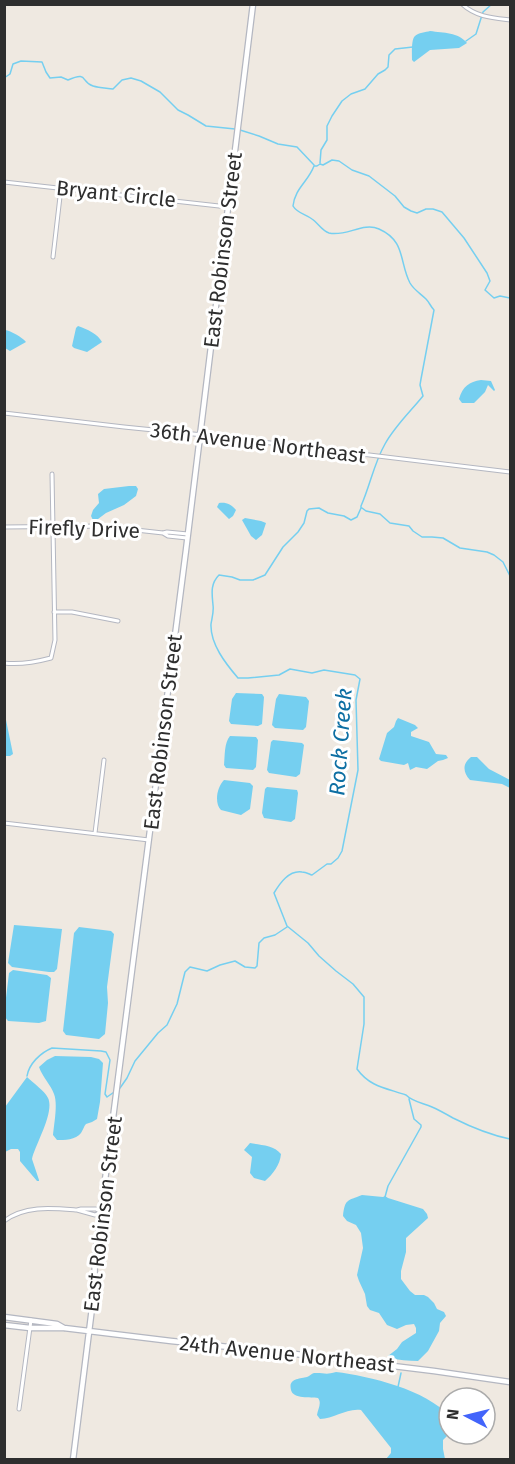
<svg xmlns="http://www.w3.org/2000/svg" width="515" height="1464" font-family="'Fira Sans',sans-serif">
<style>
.water{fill:#75cff0}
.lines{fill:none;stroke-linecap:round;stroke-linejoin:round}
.stream{stroke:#75cff0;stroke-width:1.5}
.street-casing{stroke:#b4b7c1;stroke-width:5}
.secondary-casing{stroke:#b4b7c1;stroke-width:7}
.street{stroke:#fff;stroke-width:3}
.secondary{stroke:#fff;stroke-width:4.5}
.labels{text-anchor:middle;stroke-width:6;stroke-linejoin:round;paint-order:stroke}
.street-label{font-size:21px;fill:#2e2e2e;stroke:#fff}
.water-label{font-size:22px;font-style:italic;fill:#0d6fa3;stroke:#fff}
</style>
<rect width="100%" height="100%" fill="#efe9e1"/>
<!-- water -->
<path class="water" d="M 430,31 C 444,33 458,32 467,43 L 459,48 L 430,50 L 414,62 L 412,60 C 412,55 411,39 415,36 C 418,33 426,32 430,31 Z
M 78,326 C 87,329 98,334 102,342 L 87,352 L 74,348 L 72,346 L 76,328 Z
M 5,330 C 11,331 22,337 26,342 L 10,351 L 5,348 Z
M 481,380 L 491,381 L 495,390 L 494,391 L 488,385 L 485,392 L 474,403 L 462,403 L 459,399 C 463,386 469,382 481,380 Z
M 129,486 L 136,486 L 138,489 L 136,496 L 124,505 L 106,513 L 94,522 L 91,516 L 93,510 L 99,503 L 98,494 L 104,489 Z
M 219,503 C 226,502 231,504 236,510 L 233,516 L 229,519 L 217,507 Z
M 245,518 L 261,521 L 266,523 L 262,535 L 256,540 L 251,536 L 242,520 Z
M 236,693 L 262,694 L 264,697 L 262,724 L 258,726 L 231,724 L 229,721 L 232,699 Z
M 279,694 L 306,697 L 309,701 L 306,727 L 303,730 L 275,728 L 272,725 L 276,699 Z
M 5,715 L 13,754 L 10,756 L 5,756 Z
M 398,718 L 415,725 L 418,728 L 411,732 L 411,736 L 429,742 L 436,754 L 446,755 L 448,758 L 443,760 L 438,761 L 427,769 L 416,767 L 410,770 L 408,763 L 404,765 L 381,761 L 379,759 L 387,733 L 394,727 L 396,721 Z
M 230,736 L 256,737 L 258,740 L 256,767 L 253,770 L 226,768 L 224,765 C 225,756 224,743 230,736 Z
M 273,740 L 302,743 L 304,745 L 300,774 L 296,777 L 269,773 L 267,770 L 271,742 Z
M 471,757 L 477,757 L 489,769 L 510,780 L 510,788 L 502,784 L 470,780 C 463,772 462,764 471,757 Z
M 224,780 L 250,783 L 253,786 L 250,809 L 241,815 L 221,810 C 214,803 217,787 224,780 Z
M 267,787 L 297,790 L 298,793 L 295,819 L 291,822 L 264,818 L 262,813 L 265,789 Z
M 14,925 L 62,929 L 57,969 L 54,972 L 49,972 L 12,967 L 8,963 Z
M 79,927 L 111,931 L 114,934 L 107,987 L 108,1003 L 105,1034 L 99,1039 L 66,1035 L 63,1031 L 74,933 Z
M 13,970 L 47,975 L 51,978 L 46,1021 L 39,1023 L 8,1021 L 5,1017 L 5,1006 L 9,973 Z
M 55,1056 L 91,1057 L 99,1059 L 103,1063 L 100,1102 L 97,1119 L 92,1122 L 86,1124 C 84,1126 83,1130 81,1133 C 76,1140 64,1140 57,1140 L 53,1135 C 54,1124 58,1104 54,1094 C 51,1085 43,1078 39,1067 L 47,1060 Z
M 27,1077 C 34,1084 44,1090 48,1098 C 55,1112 35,1145 32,1159 L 39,1180 L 39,1181 L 37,1181 L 20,1161 L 20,1152 L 18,1149 L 11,1149 L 5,1152 L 5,1107 Z
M 250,1143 C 261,1145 274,1145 281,1154 C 280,1165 273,1174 265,1181 L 254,1178 L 250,1173 L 252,1157 L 244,1150 Z
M 362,1195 L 383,1197 L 385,1196 L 388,1198 L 423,1209 L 427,1214 L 428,1218 L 406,1238 L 406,1252 L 401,1271 L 401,1279 L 410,1291 L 415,1295 L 424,1295 L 428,1297 L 434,1303 L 437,1309 L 444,1312 L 446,1316 L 440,1323 L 439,1331 L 428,1351 L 418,1361 C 409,1361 398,1360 389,1358 L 388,1356 L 397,1349 L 402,1342 L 416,1333 L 416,1328 L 414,1324 L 406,1325 L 397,1329 L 387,1325 L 379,1313 L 370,1310 L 367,1306 L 365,1294 L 359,1281 L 357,1275 L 363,1248 L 361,1233 L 356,1225 L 347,1221 L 343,1216 C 345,1199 347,1201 362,1195 Z
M 336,1372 C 369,1376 427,1390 449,1416 L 449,1434 L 443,1440 L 443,1449 L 445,1459 L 386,1459 L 391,1453 L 391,1448 L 361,1410 C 346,1408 334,1419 320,1419 L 317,1415 C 318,1409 322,1403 318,1398 C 311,1397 293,1399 291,1390 C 288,1378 300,1379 307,1377 C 312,1375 311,1373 316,1373 C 325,1373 326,1375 336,1372 Z"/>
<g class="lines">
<!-- stream -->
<path class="stream" d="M 466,41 L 476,34 L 483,12 L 492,4
M 4,78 L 10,74 L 13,64 L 21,61 L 42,62 L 46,72 L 50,78 L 61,77 L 68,80 C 89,71 80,82 93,86 C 100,88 107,88 113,89 L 122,80 L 131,78 L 141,81 L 160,92 L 178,110 L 188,115 L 206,126 L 235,129
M 240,130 L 259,136 L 278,144 L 297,147 L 314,165
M 320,163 L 321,150 L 327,140 L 327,126 L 332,116 L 342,101 L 351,94 L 365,89 L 378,74 L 385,70 L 388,67 L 389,55 L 395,49 L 413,47
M 314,166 C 308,182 295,188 293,206 C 297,213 305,214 312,219 C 318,223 322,231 329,233 C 346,237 363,222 379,229 C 406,241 399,262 410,283 C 414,290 420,293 426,299 C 429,302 431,307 434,310 L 421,379 L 420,385 L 423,396 C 410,412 395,426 385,444 C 374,463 370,486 361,506 L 361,508 L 357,517 L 351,520 L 344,516 L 328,513 L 319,508 L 309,509 L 307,511 L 304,523 L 298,532 L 283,547 L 265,575 L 253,580 L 240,580 L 232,577 L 219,575 C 210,584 212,594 213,605 C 214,612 212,618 211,624 C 210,644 226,664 238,678 L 248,678 L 279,675 L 290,669 L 312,673 L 324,670 L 355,675 L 360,679 L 356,700 L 358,770 L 342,851 L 338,858 L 331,864 L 327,864 L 312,875 C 309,874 306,872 302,872 C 289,870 280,883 274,893 L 287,926 L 308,943 L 319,956 L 336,971 L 353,984 L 364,997 L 364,1024 L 357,1069 C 370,1087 386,1088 406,1095 C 413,1102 423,1103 432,1107 C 439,1110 446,1114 453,1118 C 471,1127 490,1135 510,1139
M 315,166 L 317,166 L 320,164 L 323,165 L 332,160 L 339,161 L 352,170 L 369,176 L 395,196 L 404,207 L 411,211 L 417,213 L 426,209 L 433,209 L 442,212 L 464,238 L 487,273 L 490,281 L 485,290 L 494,298 L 500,296 L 510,298
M 362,508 L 366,511 L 380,514 L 390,523 L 409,526 L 413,531 L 422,537 L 432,537 L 443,538 L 460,548 L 487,552 L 494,555 L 503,562 L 510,576
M 27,1076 C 29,1064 40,1053 52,1048 L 101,1051 L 106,1052 L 110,1060 L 105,1094 L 107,1097 L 120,1088 L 127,1078 L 135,1061 L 158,1033 L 167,1025 L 177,1004 L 185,972 L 190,967 L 207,971 L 220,965 L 235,961 L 245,967 L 255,968 L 257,966 L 259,943 L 264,938 L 275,935 L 287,927
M 385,1197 L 388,1186 L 421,1127 L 421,1125 L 414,1119 L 409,1099
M 398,1387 L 401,1373"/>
<!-- street casing -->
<g class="street-casing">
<path id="street" d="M 462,4 C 476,17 493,18 510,20
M 4,182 L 228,207
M 53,257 L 61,188
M 4,413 L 124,427 L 213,436 L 510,472
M 4,527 L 100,526 L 163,533 L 167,532 L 188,534
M 163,533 L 168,536 L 187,538
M 54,612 L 72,612 L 118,621
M 4,663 C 20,665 36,662 51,658 L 55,640 L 52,474
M 4,823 L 149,840
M 95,833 L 104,760
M 81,1209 L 96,1209 L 101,1212 L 95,1215 L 77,1210 Z
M 4,1221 C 25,1205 52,1208 77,1210
M 19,1409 L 31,1320"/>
</g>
<!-- secondary casing -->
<g class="secondary-casing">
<path id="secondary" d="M 4,1317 L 57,1324 L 64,1328
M 4,1325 L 30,1328 L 64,1328 L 171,1341 L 287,1353 L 434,1371 L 510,1382
M 73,1460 L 94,1292 L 95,1258 L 186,550 L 253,4"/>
</g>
<!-- street -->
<use href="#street" class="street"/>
<!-- secondary -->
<use href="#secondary" class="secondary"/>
</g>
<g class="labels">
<!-- street labels -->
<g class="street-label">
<text transform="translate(116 194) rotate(6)" y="7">Bryant Circle</text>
<text transform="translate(223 250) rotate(-83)" y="7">East Robinson Street</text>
<text transform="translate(258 443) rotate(7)" y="7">36th Avenue Northeast</text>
<text transform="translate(84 529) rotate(2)" y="7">Firefly Drive</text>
<text transform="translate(163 732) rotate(-83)" y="7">East Robinson Street</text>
<text transform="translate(103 1214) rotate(-83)" y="7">East Robinson Street</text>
<text transform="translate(287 1354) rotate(6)" y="7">24th Avenue Northeast</text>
</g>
<!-- water labels -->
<g class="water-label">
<text transform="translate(340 742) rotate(-86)" y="8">Rock Creek</text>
</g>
</g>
<!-- border -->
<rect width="515" height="1464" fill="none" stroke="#2e2e2e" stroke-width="12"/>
<!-- north arrow -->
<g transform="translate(467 1416) rotate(277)"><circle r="28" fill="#ffffff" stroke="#ababab" stroke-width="1.5"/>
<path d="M0-4.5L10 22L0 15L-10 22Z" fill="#4264fb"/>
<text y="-9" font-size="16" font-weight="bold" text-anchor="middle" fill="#2e2e2e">N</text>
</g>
</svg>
